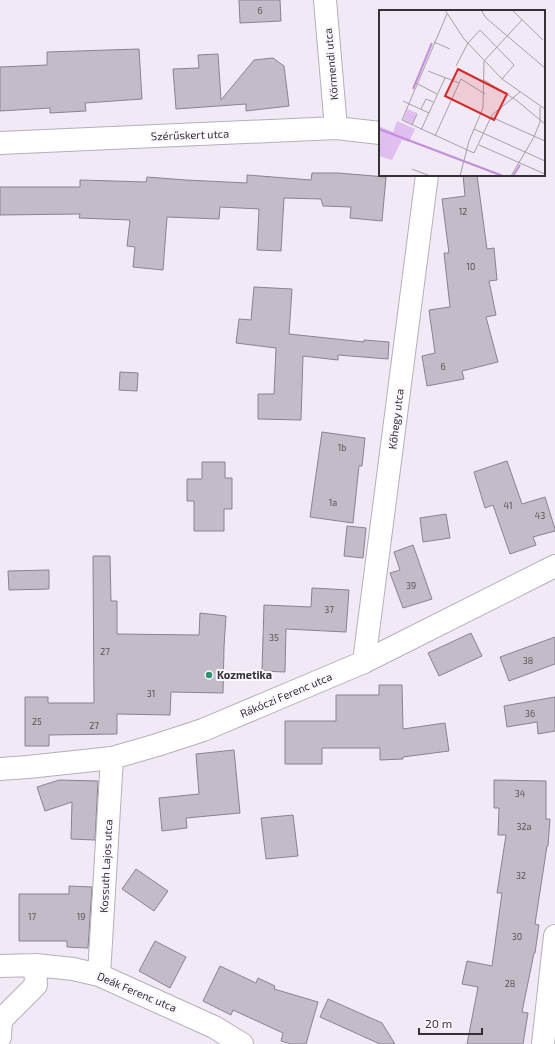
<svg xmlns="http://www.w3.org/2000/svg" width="555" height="1044" font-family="'Exo 2',sans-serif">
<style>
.building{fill:#c3bbc7;stroke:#8a828e}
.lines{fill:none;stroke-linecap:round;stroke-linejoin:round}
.minor-casing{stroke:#b6aeba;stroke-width:24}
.tertiary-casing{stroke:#b6aeba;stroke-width:24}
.minor{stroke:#fff;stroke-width:22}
.tertiary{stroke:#fff;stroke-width:22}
.poi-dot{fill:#2e936f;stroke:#fdf7ff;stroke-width:1.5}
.labels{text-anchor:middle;stroke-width:4;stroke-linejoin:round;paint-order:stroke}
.number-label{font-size:9px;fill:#58545a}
.street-label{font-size:11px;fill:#353136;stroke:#fdf7ff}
.poi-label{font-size:11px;font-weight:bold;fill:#353136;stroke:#fdf7ff;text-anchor:start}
.inset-river{fill:none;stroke:#c28dd9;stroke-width:2}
.inset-road{fill:none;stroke:#a69fa9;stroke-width:1}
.view{fill:#d62828;fill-opacity:0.15;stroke:#d62828;stroke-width:2}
.inset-edge{fill:none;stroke:#353136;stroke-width:2}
</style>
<rect width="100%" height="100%" fill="#f1e9f5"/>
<!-- building -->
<path class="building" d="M 239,0 L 280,0 L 281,21 L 240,23 Z
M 139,49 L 142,99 L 85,103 L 86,111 L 50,113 L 50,108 L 0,111 L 0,67 L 47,65 L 47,52 Z
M 218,54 L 221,100 L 254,60 L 273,58 L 284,66 L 289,106 L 246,111 L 246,104 L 176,109 L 173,69 L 199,68 L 198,55 Z
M 312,173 L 338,173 L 386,177 L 382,221 L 350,218 L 351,207 L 323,206 L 321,199 L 284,198 L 281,251 L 257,250 L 259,209 L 220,207 L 219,219 L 167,217 L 163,270 L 133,267 L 135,247 L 127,246 L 130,220 L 79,218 L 80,214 L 0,215 L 0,187 L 80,187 L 80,180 L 146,182 L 147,177 L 186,180 L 247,183 L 247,175 L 311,180 Z
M 463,175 L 477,175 L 487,249 L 494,248 L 497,280 L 489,281 L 496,315 L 486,317 L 498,362 L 462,371 L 464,379 L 427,386 L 422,356 L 435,353 L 429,310 L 450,307 L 444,253 L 449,253 L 442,199 L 465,196 Z
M 254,287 L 292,289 L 289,334 L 364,342 L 364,340 L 389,342 L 388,359 L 338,355 L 338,360 L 303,356 L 301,420 L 258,419 L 258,394 L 274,394 L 276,348 L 236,343 L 239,319 L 251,320 Z
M 120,372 L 138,373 L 137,391 L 119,390 Z
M 322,432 L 365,438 L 362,466 L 359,466 L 353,523 L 310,517 Z
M 507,461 L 522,504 L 545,497 L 555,529 L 555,531 L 533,537 L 536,545 L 510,554 L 493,505 L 485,508 L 474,472 Z
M 202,462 L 225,462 L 225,478 L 232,478 L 232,509 L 224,509 L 224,531 L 194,531 L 194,501 L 187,501 L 187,479 L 202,479 Z
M 446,514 L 450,538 L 423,542 L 420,518 Z
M 347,526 L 366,528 L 363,558 L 344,556 Z
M 413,545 L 432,599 L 403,608 L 390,573 L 400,570 L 394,552 Z
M 93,556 L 110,556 L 111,601 L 117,601 L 117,634 L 199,635 L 200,613 L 226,616 L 224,647 L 223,693 L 171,692 L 170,715 L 117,714 L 117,734 L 49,735 L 49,746 L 25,746 L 25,697 L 48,697 L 48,703 L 94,703 Z
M 49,570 L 49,589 L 9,590 L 8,571 Z
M 312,588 L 349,590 L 346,632 L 286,629 L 285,672 L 262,671 L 264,605 L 311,607 Z
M 471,633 L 482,656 L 439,676 L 428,653 Z
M 555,637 L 555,664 L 509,681 L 500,657 Z
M 379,685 L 402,685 L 403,729 L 445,723 L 449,751 L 403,757 L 403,759 L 380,760 L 380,748 L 322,748 L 322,764 L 285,764 L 285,721 L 336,721 L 336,695 L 379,695 Z
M 555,697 L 555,731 L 538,734 L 537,722 L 507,727 L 504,706 Z
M 234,750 L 240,813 L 186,818 L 187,828 L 162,831 L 159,798 L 199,794 L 196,754 Z
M 59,780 L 98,781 L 95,840 L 71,839 L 72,802 L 45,811 L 37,787 Z
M 494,780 L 546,781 L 546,819 L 550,819 L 548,846 L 547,846 L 535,924 L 539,925 L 535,953 L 534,953 L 522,1012 L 528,1013 L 523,1044 L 467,1044 L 478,987 L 462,984 L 467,961 L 492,966 L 502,893 L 497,893 L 506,835 L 498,835 L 499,808 L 494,808 Z
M 293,815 L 298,856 L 266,859 L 261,818 Z
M 136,869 L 168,891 L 154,911 L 122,889 Z
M 69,886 L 92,887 L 88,948 L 67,947 L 67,941 L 19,941 L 19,894 L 69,894 Z
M 155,941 L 186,957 L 170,988 L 139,971 Z
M 220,966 L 256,983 L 258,978 L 275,986 L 274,989 L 318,1002 L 306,1044 L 291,1044 L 281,1041 L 283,1033 L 233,1010 L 231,1015 L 203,1001 Z
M 328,999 L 382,1023 L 395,1044 L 380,1044 L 320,1017 Z"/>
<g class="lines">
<!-- minor casing -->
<g class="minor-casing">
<path id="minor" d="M 325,0 L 336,128
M 0,143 L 336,128 L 380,133
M 364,662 L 427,175
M 0,966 L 35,965 L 73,969 L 99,975 L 214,1027 L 242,1044
M 99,975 L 112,758
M 0,1037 L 1,1020 L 36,985 L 35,965
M 543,1044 L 555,936"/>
</g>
<!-- tertiary casing -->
<g class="tertiary-casing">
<path id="tertiary" d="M 0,769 L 28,767 L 112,758 L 157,745 L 203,730 L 364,662 L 555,566"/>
</g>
<!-- minor -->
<use href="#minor" class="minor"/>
<!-- tertiary -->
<use href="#tertiary" class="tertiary"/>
</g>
<!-- markers -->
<circle class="poi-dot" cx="209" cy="675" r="4"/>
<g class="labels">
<!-- number labels -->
<g class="number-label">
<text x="260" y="14">6</text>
<text x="463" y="215">12</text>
<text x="471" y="270">10</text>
<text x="443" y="370">6</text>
<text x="342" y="451">1b</text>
<text x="333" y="506">1a</text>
<text x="508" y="509">41</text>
<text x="540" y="519">43</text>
<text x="411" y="589">39</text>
<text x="329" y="613">37</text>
<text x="274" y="641">35</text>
<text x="105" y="655">27</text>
<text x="528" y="664">38</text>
<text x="151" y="697">31</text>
<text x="530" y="717">36</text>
<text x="37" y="725">25</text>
<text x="94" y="729">27</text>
<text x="520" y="797">34</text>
<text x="524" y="830">32a</text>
<text x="521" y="879">32</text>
<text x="32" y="920">17</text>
<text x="81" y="920">19</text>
<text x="517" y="940">30</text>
<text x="510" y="987">28</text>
</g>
<!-- street labels -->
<g class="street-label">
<text transform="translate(331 64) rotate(-95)" y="4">Körmendi utca</text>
<text transform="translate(190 135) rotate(-2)" y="4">Szérűskert utca</text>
<text transform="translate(396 419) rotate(-83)" y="4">Kőhegy utca</text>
<text transform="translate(286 695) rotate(-23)" y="4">Rákóczi Ferenc utca</text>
<text transform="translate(106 866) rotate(-87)" y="4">Kossuth Lajos utca</text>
<text transform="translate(137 992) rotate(23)" y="4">Deák Ferenc utca</text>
</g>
<!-- poi labels -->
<g class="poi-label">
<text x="217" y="679">Kozmetika</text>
</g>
</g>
<!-- overview -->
<g transform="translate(379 10)">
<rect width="166" height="166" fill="#f1e9f5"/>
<path d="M 28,99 L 38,103 L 33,114 L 24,110 ZM 18,111 L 36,119 L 30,132 L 23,130 L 13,150 L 0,146 L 0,116 L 14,122 Z" fill="#e0bef0"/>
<path class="inset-river" d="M 34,79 L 53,33M 0,119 L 124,166M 134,166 L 141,155"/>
<path class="inset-road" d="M 66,0 L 85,29 L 123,69 L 166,99M 102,0 L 107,8 L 166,58M 133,0 L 164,30M 68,4 L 23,110 L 95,143 L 113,105 L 141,82M 55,32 L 71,39M 105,51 L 143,10M 77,56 L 89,33 L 101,20 L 135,55 L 123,69M 49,61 L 80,73M 105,70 L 137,90 L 166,114M 37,73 L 58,84M 24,91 L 50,103M 42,99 L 47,89 L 54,92M 112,107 L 166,131M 33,115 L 38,104M 95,119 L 166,151M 42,120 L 66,68M 56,126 L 82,69 L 106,84M 100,135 L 166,164M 33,159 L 51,166M 81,166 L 90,131 L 104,98 L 105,51M 132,166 L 155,127 L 161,112 L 161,97"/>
<path class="view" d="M 79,59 L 128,84 L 115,110 L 66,86 Z"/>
<rect width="166" height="166" class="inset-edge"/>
</g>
<!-- scale -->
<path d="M419 1028v6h63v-6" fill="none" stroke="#353136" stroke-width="2"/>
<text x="425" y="1028" font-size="12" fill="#353136" stroke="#fdf7ff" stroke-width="3" paint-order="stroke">20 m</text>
</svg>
